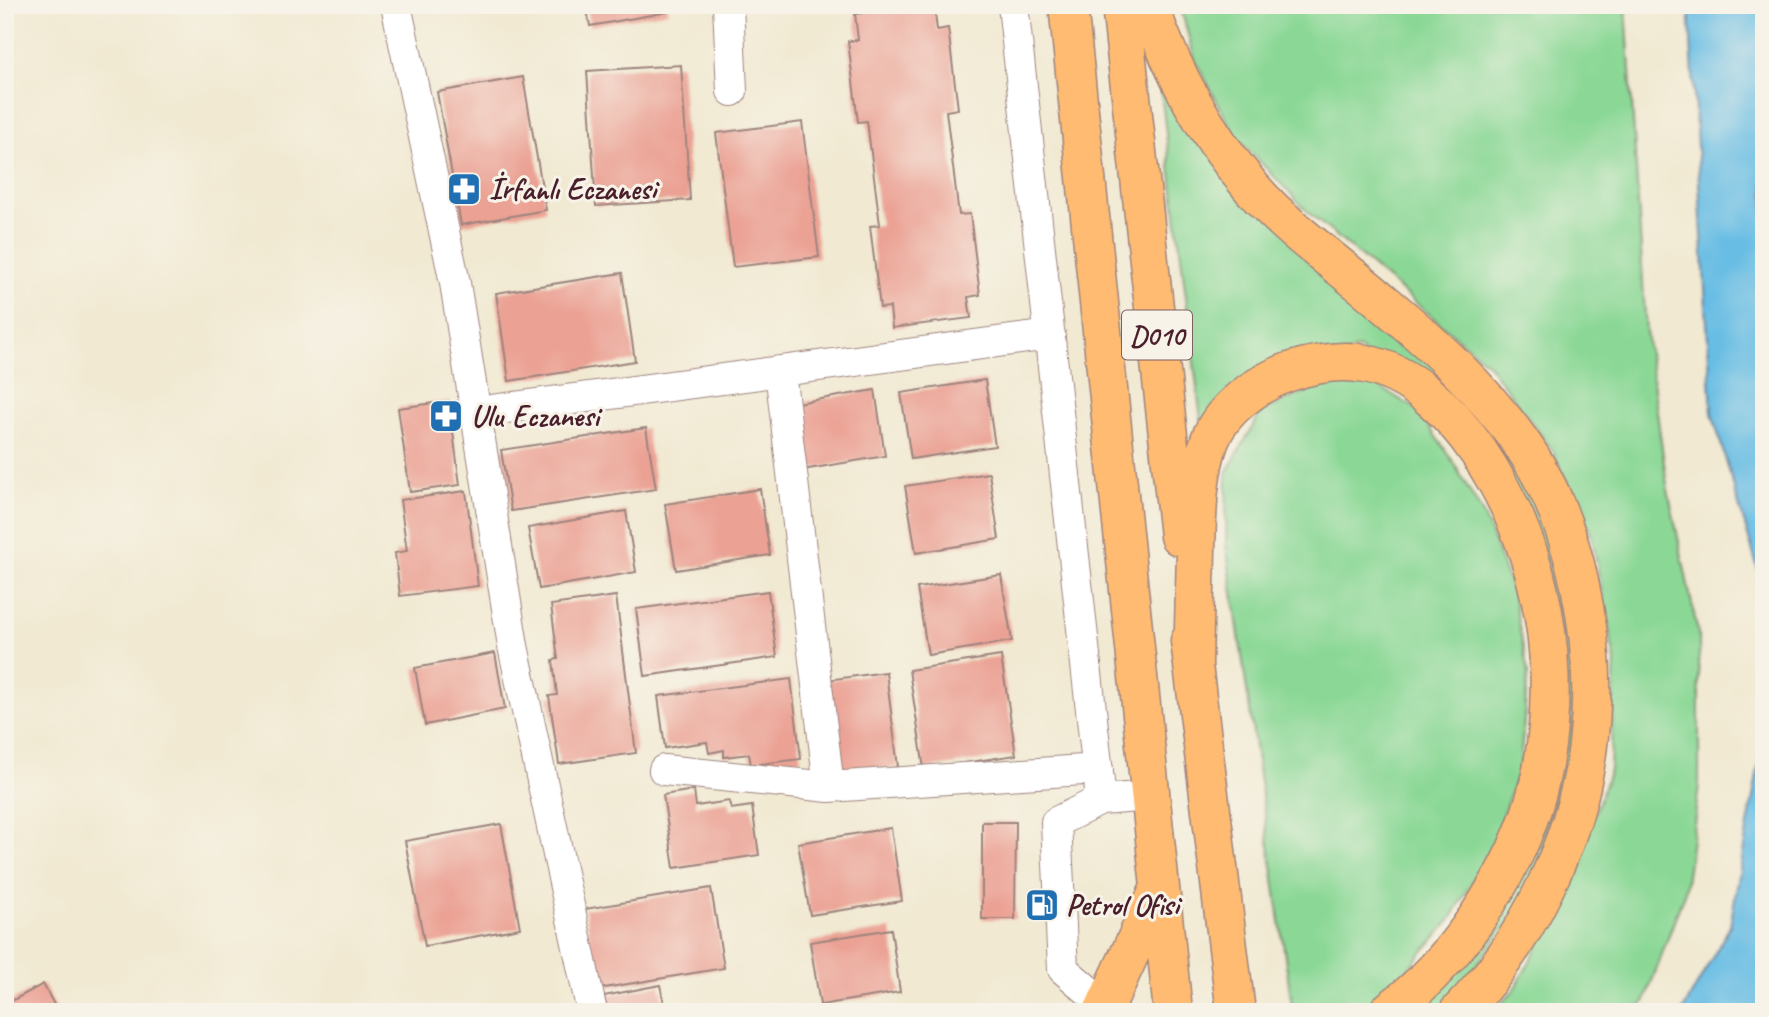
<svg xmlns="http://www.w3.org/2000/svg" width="1769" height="1017" font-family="Caveat,sans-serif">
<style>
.green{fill:#8bd896;stroke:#6a7c60;stroke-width:2}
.water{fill:#67bde4;stroke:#586e88;stroke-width:2}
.building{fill:#eba294}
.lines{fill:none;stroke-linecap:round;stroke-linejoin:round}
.minor-casing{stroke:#9e847e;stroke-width:32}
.highway-casing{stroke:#9e847e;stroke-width:41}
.minor{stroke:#fff;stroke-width:30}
.highway{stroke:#ffbb71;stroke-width:38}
.labels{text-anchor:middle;stroke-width:6;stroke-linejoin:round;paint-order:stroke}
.shield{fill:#f7f3e8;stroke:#7e5f64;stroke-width:2}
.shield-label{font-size:28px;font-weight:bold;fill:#4a1f2b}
.poi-label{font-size:30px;font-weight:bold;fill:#4a1f2b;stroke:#f7f3e8;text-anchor:start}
</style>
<rect width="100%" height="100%" fill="#f7f3e8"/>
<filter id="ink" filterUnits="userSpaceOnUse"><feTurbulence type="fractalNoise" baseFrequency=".0143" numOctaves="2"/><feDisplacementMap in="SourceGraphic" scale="14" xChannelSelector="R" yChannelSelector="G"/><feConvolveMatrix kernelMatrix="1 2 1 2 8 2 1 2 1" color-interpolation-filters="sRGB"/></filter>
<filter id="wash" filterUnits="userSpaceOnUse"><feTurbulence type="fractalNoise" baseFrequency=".00686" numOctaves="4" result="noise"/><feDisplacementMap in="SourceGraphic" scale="28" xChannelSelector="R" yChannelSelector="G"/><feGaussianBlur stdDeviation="1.57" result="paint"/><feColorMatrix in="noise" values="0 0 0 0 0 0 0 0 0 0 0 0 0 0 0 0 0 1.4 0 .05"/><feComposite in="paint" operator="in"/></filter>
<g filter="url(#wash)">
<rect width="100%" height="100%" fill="#f1e9d2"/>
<!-- green -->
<path class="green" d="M 1180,5 L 1626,5 L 1646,332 L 1667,485 L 1699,638 L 1699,786 L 1685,891 L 1645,1000 L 1636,1012 L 1493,1012 L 1515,989 L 1571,884 L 1610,769 L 1615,661 L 1591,532 L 1552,449 L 1487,363 L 1308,212 L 1236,137 L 1195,60 Z
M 1161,92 L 1170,93 L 1477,408 L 1521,475 L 1551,537 L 1570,607 L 1573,762 L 1527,898 L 1441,1012 L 1415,1012 L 1552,789 L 1510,482 L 1358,348 L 1201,420 Z
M 1328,381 L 1376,385 L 1416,409 L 1449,455 L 1484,516 L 1512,590 L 1528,673 L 1520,766 L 1492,846 L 1451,919 L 1401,977 L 1356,1012 L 1293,1012 L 1226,544 L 1227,472 L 1261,412 Z"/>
<!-- water -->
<path class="water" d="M 1689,5 L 1764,5 L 1764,590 L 1712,413 Z
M 1764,736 L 1764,1012 L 1682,1012 L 1730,926 Z"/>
<g id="blocks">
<!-- building -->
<path class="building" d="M 586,5 L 667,5 L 668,12 L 590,26 Z
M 934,5 L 937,30 L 948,28 L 958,109 L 946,111 L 959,215 L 970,214 L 980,295 L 968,297 L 971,318 L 892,328 L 890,307 L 880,308 L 870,226 L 880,225 L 867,121 L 858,122 L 848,41 L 858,40 L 855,14 Z
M 681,65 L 690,200 L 596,206 L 587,71 Z
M 523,77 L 546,210 L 461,225 L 437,92 Z
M 802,122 L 819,257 L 733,267 L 716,133 Z
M 622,273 L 635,361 L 509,381 L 496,293 Z
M 985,380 L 995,446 L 911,459 L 901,393 Z
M 875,390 L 885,456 L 802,470 L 791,404 Z
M 449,401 L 460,485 L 410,492 L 398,408 Z
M 646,428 L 656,489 L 511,511 L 501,450 Z
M 989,473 L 999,539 L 916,553 L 905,486 Z
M 760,489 L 770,555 L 676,570 L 665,504 Z
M 466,491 L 478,586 L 400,596 L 395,553 L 407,551 L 400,500 Z
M 626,511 L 636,572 L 539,589 L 528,528 Z
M 1001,575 L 1012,641 L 928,655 L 917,588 Z
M 768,591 L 777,657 L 645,676 L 636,609 Z
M 616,596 L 636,753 L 559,764 L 549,696 L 557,695 L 553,660 L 558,659 L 551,605 Z
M 495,653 L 505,709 L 425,725 L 415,668 Z
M 1001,656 L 1016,755 L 924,769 L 909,670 Z
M 886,672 L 898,767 L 839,775 L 827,680 Z
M 791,679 L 801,759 L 751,765 L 749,754 L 724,757 L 724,750 L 709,753 L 707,742 L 665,748 L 658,696 Z
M 694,790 L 696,806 L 729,801 L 731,809 L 752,806 L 759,855 L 674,868 L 663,795 Z
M 982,822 L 1016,822 L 1015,919 L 982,919 Z
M 501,824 L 520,928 L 425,946 L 405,841 Z
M 891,828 L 902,901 L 810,915 L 798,843 Z
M 711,888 L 724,968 L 598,989 L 585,909 Z
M 891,929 L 900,992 L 820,1005 L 810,942 Z
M 43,984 L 58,1012 L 10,1012 L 6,1004 Z
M 660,985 L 666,1012 L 607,1012 L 604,996 Z"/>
</g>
</g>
<g filter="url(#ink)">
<use href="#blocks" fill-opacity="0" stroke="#9e847e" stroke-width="2"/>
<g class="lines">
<!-- minor casing -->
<g class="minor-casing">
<path id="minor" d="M 396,5 L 455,283 L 513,646 L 592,1012
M 728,5 L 732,91
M 1013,5 L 1101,800
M 780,371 L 829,787 L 1098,769
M 476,412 L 1050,335
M 664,770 L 829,787
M 1106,1006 L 1063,969 L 1056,822 L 1101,800 L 1151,796"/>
</g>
<!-- highway casing -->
<g class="highway-casing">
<path id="highway" d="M 1068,5 L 1173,1012
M 1121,5 L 1179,536
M 1149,5 C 1172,72 1206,134 1252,188 C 1290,232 1340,265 1384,303 C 1433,344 1481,387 1519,440 C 1578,521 1600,647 1588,745 C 1577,839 1526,945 1459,1012
M 1190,641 L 1236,1012
M 1193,664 C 1194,626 1195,589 1196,551 C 1197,515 1197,474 1210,440 C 1222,408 1258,383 1289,372 C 1313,364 1340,359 1365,364 C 1455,382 1520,506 1538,588 C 1552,645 1553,708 1543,765 C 1527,857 1462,957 1388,1012
M 1103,1012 L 1159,890"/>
</g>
<!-- minor -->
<use href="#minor" class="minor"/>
<!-- highway -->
<use href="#highway" class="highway"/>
</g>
</g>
<!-- icons -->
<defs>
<g id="pharmacy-square" transform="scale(1.75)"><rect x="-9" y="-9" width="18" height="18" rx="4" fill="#1f6fb2" stroke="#f7f3e8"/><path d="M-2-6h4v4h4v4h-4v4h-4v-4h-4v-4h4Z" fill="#fff"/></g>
<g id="fuel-square" transform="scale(1.75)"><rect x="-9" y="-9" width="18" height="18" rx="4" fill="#1f6fb2" stroke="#f7f3e8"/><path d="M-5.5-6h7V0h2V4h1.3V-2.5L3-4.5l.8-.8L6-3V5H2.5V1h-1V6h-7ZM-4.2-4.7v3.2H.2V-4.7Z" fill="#fff"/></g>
</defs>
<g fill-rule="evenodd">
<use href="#pharmacy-square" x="464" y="189"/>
<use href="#pharmacy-square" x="446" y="416"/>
<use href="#fuel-square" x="1042" y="905"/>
</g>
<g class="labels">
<!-- shield labels -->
<rect class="shield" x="1122" y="310.5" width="70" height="49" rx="5"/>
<g class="shield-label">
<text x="1157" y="345">D010</text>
</g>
<!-- poi labels -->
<g class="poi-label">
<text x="489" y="199">İrfanlı Eczanesi</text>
<text x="471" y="426">Ulu Eczanesi</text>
<text x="1066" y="915">Petrol Ofisi</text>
</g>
</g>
<!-- margin -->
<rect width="1769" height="1017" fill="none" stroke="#f7f3e8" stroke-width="28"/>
</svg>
